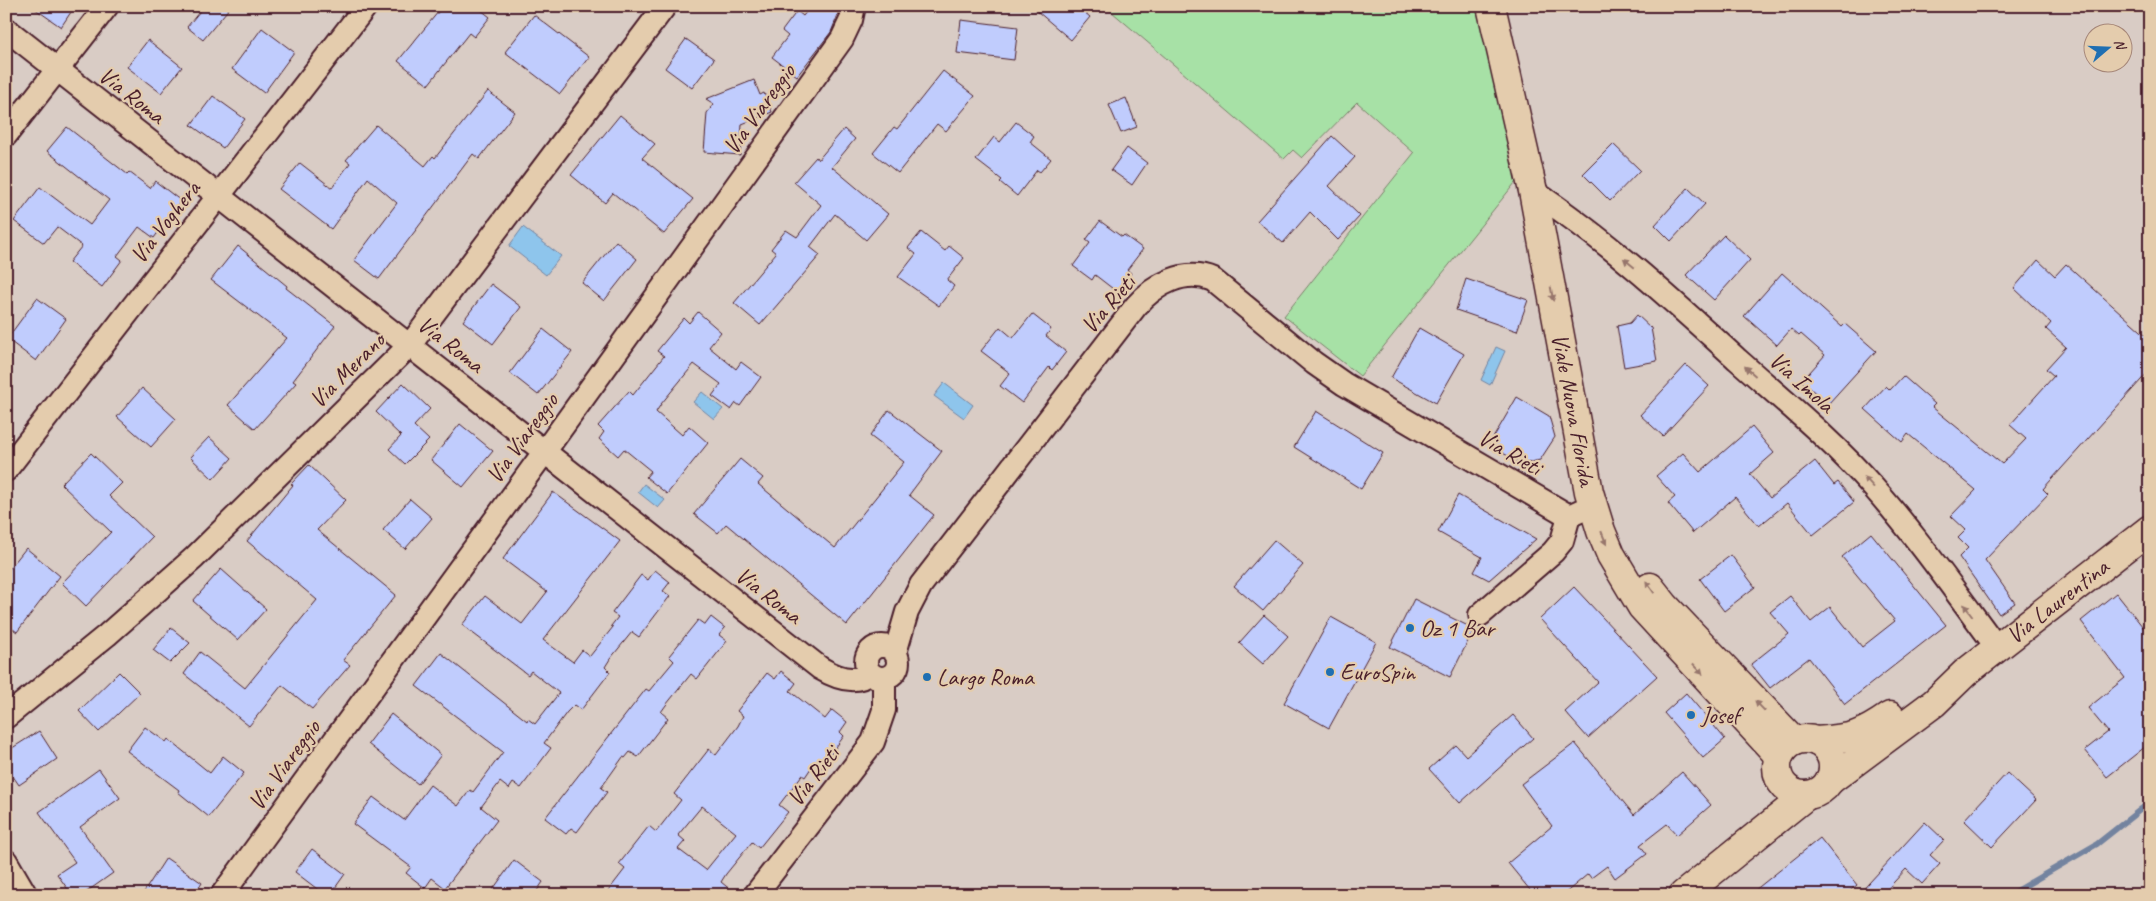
<svg xmlns="http://www.w3.org/2000/svg" width="2156" height="901" font-family="Caveat,sans-serif">
<style>
.green{fill:#a7e1a6;stroke:#788068}
.water{fill:#8ec5ec;stroke:#73839f}
.lines{fill:none;stroke-linecap:round;stroke-linejoin:round}
.stream{stroke:#73839f;stroke-width:6}
.building{fill:#c0ccfd;stroke:#4a1f2b;fill-rule:evenodd}
.minor-casing{stroke:#4a1f2b;stroke-width:26}
.tertiary-casing{stroke:#4a1f2b;stroke-width:31}
.secondary-casing{stroke:#4a1f2b;stroke-width:31}
.minor{stroke:#e4ccad;stroke-width:22}
.tertiary{stroke:#e4ccad;stroke-width:28}
.secondary{stroke:#e4ccad;stroke-width:28}
.oneway{fill:#97766c}
.poi-dot{fill:#1f6fb2;stroke:#e4ccad;stroke-width:2}
.labels{text-anchor:middle;stroke-width:4.5;stroke-linejoin:round;paint-order:stroke}
.street-label{font-size:24px;fill:#4a1f2b;stroke:#e4ccad}
.poi-label{font-size:24px;fill:#4a1f2b;stroke:#e4ccad;text-anchor:start}
</style>
<rect width="100%" height="100%" fill="#d9ccc5"/>
<filter id="ink" filterUnits="userSpaceOnUse"><feTurbulence type="fractalNoise" baseFrequency=".02" numOctaves="2"/><feDisplacementMap in="SourceGraphic" scale="10" xChannelSelector="R" yChannelSelector="G"/><feConvolveMatrix kernelMatrix="1 2 1 2 8 2 1 2 1" color-interpolation-filters="sRGB"/></filter>
<g filter="url(#ink)">
<!-- green -->
<path class="green" d="M 1105,6 L 1479,6 L 1519,178 L 1360,376 L 1284,316 L 1414,153 L 1357,102 L 1302,158 L 1293,150 L 1284,159 Z"/>
<!-- water -->
<path class="water" d="M 523,227 L 561,256 L 546,275 L 509,246 Z
M 1496,347 L 1505,351 L 1490,385 L 1481,380 Z
M 944,383 L 973,405 L 964,418 L 934,396 Z
M 702,392 L 723,409 L 714,419 L 693,402 Z
M 644,484 L 665,500 L 658,508 L 638,492 Z"/>
<g class="lines">
<!-- stream -->
<path class="stream" d="M 2009,895 L 2097,844 L 2150,802"/>
</g>
<!-- building -->
<path class="building" d="M 31,6 L 75,6 L 61,27 Z
M 204,6 L 231,6 L 203,40 L 187,27 Z
M 443,6 L 476,6 L 490,17 L 474,37 L 469,33 L 428,85 L 398,61 Z
M 811,6 L 835,6 L 840,10 L 831,32 L 797,76 L 772,57 L 788,36 L 782,31 L 797,11 L 803,16 Z
M 1031,6 L 1077,6 L 1090,17 L 1071,40 Z
M 534,15 L 589,57 L 560,94 L 505,52 Z
M 961,20 L 1018,27 L 1014,60 L 957,53 Z
M 262,28 L 294,52 L 264,93 L 232,69 Z
M 686,39 L 714,59 L 692,88 L 665,68 Z
M 148,40 L 182,67 L 161,93 L 127,67 Z
M 943,71 L 975,96 L 946,131 L 937,124 L 898,173 L 873,153 L 894,127 L 897,129 Z
M 754,80 L 760,95 L 764,93 L 772,112 L 742,124 L 740,155 L 704,152 L 707,113 L 714,104 L 706,99 Z
M 488,91 L 515,112 L 479,159 L 473,154 L 379,279 L 354,260 L 397,203 L 368,178 L 331,229 L 279,189 L 300,163 L 332,188 L 350,163 L 346,160 L 376,125 L 425,166 L 433,156 L 435,158 Z
M 213,96 L 245,119 L 223,148 L 191,125 Z
M 1126,98 L 1137,127 L 1121,133 L 1109,105 Z
M 620,115 L 655,144 L 642,158 L 693,199 L 664,234 L 613,193 L 605,203 L 571,175 Z
M 1016,122 L 1034,136 L 1030,142 L 1051,159 L 1040,172 L 1037,170 L 1017,196 L 1000,182 L 1002,180 L 976,160 L 994,137 L 1000,142 Z
M 67,127 L 127,174 L 129,172 L 150,188 L 155,181 L 181,201 L 154,238 L 139,227 L 117,256 L 122,260 L 102,287 L 69,262 L 82,246 L 57,227 L 44,243 L 14,221 L 40,187 L 90,225 L 109,200 L 47,151 Z
M 844,129 L 855,139 L 832,167 L 888,214 L 866,240 L 835,214 L 810,247 L 820,255 L 760,325 L 734,303 L 776,253 L 771,249 L 786,230 L 797,237 L 821,205 L 794,182 L 816,157 L 818,160 Z
M 1332,136 L 1355,157 L 1329,186 L 1360,216 L 1338,240 L 1310,212 L 1283,243 L 1257,221 Z
M 1613,144 L 1640,170 L 1610,201 L 1583,174 Z
M 1127,148 L 1147,163 L 1132,185 L 1111,170 Z
M 1688,188 L 1705,204 L 1671,241 L 1655,225 Z
M 1100,221 L 1122,237 L 1124,235 L 1143,249 L 1127,270 L 1131,273 L 1117,292 L 1095,275 L 1092,280 L 1073,266 L 1090,243 L 1086,240 Z
M 921,232 L 945,251 L 949,246 L 964,258 L 947,280 L 954,286 L 939,306 L 898,277 L 916,254 L 908,248 Z
M 1724,235 L 1750,260 L 1714,300 L 1686,275 Z
M 616,241 L 637,259 L 604,301 L 582,283 Z
M 238,246 L 287,286 L 286,288 L 335,326 L 293,381 L 296,383 L 255,429 L 228,405 L 287,338 L 211,280 Z
M 2038,260 L 2055,276 L 2066,264 L 2150,339 L 2150,370 L 2043,489 L 2048,494 L 1985,560 L 2015,603 L 1999,614 L 1959,557 L 1968,548 L 1958,538 L 1966,530 L 1951,516 L 1976,490 L 1908,434 L 1902,442 L 1865,409 L 1886,386 L 1890,390 L 1903,376 L 1935,404 L 1932,407 L 2002,464 L 2026,439 L 2010,425 L 2054,376 L 2046,369 L 2066,347 L 2046,329 L 2051,323 L 2014,288 Z
M 1782,273 L 1842,327 L 1845,324 L 1876,351 L 1828,404 L 1802,381 L 1825,355 L 1801,334 L 1799,336 L 1791,329 L 1777,345 L 1744,316 Z
M 1466,279 L 1528,300 L 1517,331 L 1456,310 Z
M 491,284 L 521,307 L 493,344 L 463,321 Z
M 37,298 L 66,319 L 36,361 L 7,339 Z
M 698,312 L 721,332 L 709,347 L 736,369 L 741,362 L 761,377 L 740,406 L 736,403 L 731,410 L 712,396 L 721,384 L 694,364 L 661,404 L 656,412 L 682,435 L 689,426 L 708,443 L 667,494 L 646,477 L 651,471 L 624,449 L 618,456 L 599,439 L 604,432 L 598,426 L 629,391 L 633,395 L 656,366 L 664,356 L 657,351 L 684,318 L 689,323 Z
M 1032,314 L 1051,329 L 1046,336 L 1066,352 L 1052,370 L 1049,367 L 1022,403 L 1000,386 L 1010,373 L 981,351 L 1000,327 L 1013,338 Z
M 1637,315 L 1651,328 L 1657,361 L 1624,367 L 1617,326 L 1630,323 Z
M 1419,328 L 1464,354 L 1436,403 L 1391,378 Z
M 543,329 L 572,352 L 538,395 L 510,373 Z
M 1686,365 L 1709,386 L 1663,436 L 1640,415 Z
M 403,383 L 430,409 L 414,426 L 429,440 L 405,464 L 389,449 L 401,436 L 376,412 Z
M 142,388 L 176,419 L 151,447 L 117,417 Z
M 1517,397 L 1549,416 L 1555,437 L 1540,460 L 1522,464 L 1489,445 Z
M 889,410 L 942,451 L 909,495 L 934,515 L 847,625 L 726,524 L 718,533 L 694,514 L 740,459 L 763,478 L 758,484 L 835,548 L 904,462 L 870,436 Z
M 1316,411 L 1383,453 L 1361,489 L 1294,447 Z
M 460,424 L 493,451 L 463,487 L 431,460 Z
M 1752,427 L 1774,453 L 1750,474 L 1770,498 L 1815,461 L 1834,485 L 1838,482 L 1854,502 L 1813,535 L 1787,503 L 1759,526 L 1735,497 L 1693,533 L 1668,503 L 1675,497 L 1656,476 L 1683,453 L 1700,472 Z
M 209,437 L 232,458 L 213,479 L 190,457 Z
M 91,453 L 122,483 L 109,496 L 152,537 L 86,606 L 62,583 L 111,532 L 61,484 Z
M 309,465 L 346,500 L 317,530 L 396,595 L 343,660 L 350,665 L 312,709 L 282,685 L 249,726 L 184,674 L 200,652 L 245,688 L 317,600 L 247,541 L 293,485 L 291,484 Z
M 553,492 L 620,541 L 543,640 L 573,662 L 582,650 L 590,656 L 613,627 L 611,626 L 618,617 L 612,613 L 641,575 L 648,580 L 655,570 L 670,582 L 663,591 L 670,596 L 639,637 L 632,632 L 610,659 L 605,667 L 610,672 L 581,710 L 574,705 L 567,712 L 544,743 L 551,748 L 521,788 L 513,783 L 509,789 L 500,782 L 481,807 L 497,820 L 445,888 L 432,878 L 425,888 L 406,873 L 411,867 L 353,824 L 373,797 L 404,820 L 430,785 L 458,806 L 470,790 L 473,792 L 503,752 L 416,686 L 441,653 L 527,721 L 528,719 L 535,724 L 559,693 L 531,671 L 528,675 L 462,625 L 485,596 L 522,624 L 547,592 L 503,559 Z
M 1458,495 L 1536,539 L 1489,580 L 1474,572 L 1482,557 L 1438,532 Z
M 410,499 L 432,518 L 405,549 L 383,530 Z
M 1871,533 L 1946,625 L 1845,704 L 1809,658 L 1770,688 L 1751,664 L 1789,634 L 1770,612 L 1790,596 L 1811,622 L 1830,607 L 1862,647 L 1895,621 L 1842,557 Z
M 1274,540 L 1303,565 L 1263,611 L 1234,586 Z
M 26,548 L 60,576 L 17,632 L 6,624 L 6,573 Z
M 1731,555 L 1755,587 L 1724,611 L 1700,579 Z
M 221,569 L 266,609 L 238,640 L 193,601 Z
M 1574,587 L 1657,676 L 1588,738 L 1565,712 L 1598,682 L 1540,619 Z
M 2116,593 L 2150,636 L 2150,743 L 2107,777 L 2085,750 L 2108,732 L 2088,708 L 2125,678 L 2081,621 Z
M 1414,599 L 1474,629 L 1450,677 L 1390,647 Z
M 1264,615 L 1288,636 L 1263,664 L 1239,643 Z
M 711,617 L 725,628 L 719,635 L 727,641 L 697,679 L 691,674 L 666,705 L 661,712 L 668,718 L 638,757 L 630,752 L 625,758 L 623,757 L 601,788 L 607,792 L 577,832 L 571,828 L 566,834 L 545,818 L 646,689 L 649,691 L 674,661 L 669,656 L 698,620 L 705,625 Z
M 1331,617 L 1376,642 L 1329,728 L 1284,703 Z
M 171,628 L 190,643 L 170,663 L 153,650 Z
M 781,671 L 796,683 L 790,691 L 825,719 L 832,710 L 847,722 L 840,732 L 844,736 L 817,773 L 811,768 L 805,777 L 802,775 L 779,805 L 788,812 L 759,848 L 752,842 L 726,874 L 721,882 L 737,895 L 605,895 L 625,869 L 619,864 L 649,826 L 656,832 L 681,800 L 674,794 L 709,749 L 716,755 L 738,726 L 743,716 L 737,711 L 767,673 L 775,679 ZM 702,806 L 736,833 L 706,870 L 678,849 L 685,841 L 678,835 Z
M 119,672 L 140,693 L 99,732 L 79,711 Z
M 1686,693 L 1725,739 L 1703,758 L 1664,713 Z
M 391,714 L 441,755 L 418,784 L 368,744 Z
M 1513,715 L 1533,738 L 1460,803 L 1429,769 L 1456,745 L 1466,756 Z
M 145,727 L 166,742 L 168,739 L 210,773 L 223,756 L 244,773 L 209,817 L 178,792 L 179,790 L 127,751 Z
M 39,731 L 57,759 L 19,785 L 6,766 L 6,752 Z
M 1575,743 L 1634,815 L 1682,772 L 1711,805 L 1677,835 L 1667,824 L 1640,845 L 1647,854 L 1615,878 L 1607,866 L 1591,878 L 1588,874 L 1563,895 L 1534,895 L 1508,863 L 1552,826 L 1521,784 Z
M 99,769 L 120,798 L 80,827 L 113,873 L 82,895 L 72,895 L 57,874 L 75,862 L 39,812 Z
M 2007,773 L 2036,800 L 1992,847 L 1964,820 Z
M 1925,822 L 1944,840 L 1930,855 L 1940,864 L 1922,884 L 1906,869 L 1882,895 L 1858,895 Z
M 1820,838 L 1857,885 L 1845,895 L 1749,895 Z
M 312,849 L 345,874 L 330,895 L 325,895 L 295,872 Z
M 166,858 L 202,883 L 194,895 L 142,895 Z
M 514,860 L 543,882 L 534,895 L 489,895 Z"/>
<g class="lines">
<!-- minor casing -->
<g class="minor-casing">
<path id="minor" d="M 6,29 L 820,668 C 835,677 855,685 870,673
M 6,135 L 107,6
M 1533,191 C 1607,240 1672,300 1738,360 C 1784,401 1832,440 1873,487 C 1918,538 1957,594 1998,649
M 6,470 L 366,6
M 1480,615 L 1553,552 L 1562,541 L 1569,516
M866 662a16 16 0 1 1 32 0a16 16 0 1 1-32 0Z
M 895,653 L 907,612 L 921,585 L 1136,306 C 1155,284 1185,268 1213,280 L 1314,363 L 1344,384 L 1569,516 L 1593,505
M 6,717 L 107,635 L 194,558 L 410,345 L 665,6
M 6,861 L 26,895
M 222,895 L 545,451 L 842,39 L 851,20 L 854,6
M 755,895 L 873,742 L 884,710 L 884,678"/>
</g>
<!-- tertiary casing -->
<g class="tertiary-casing">
<g id="tertiary">
<path id="s1" d="M 1491,6 L 1533,191 L 1589,492 L 1601,531 L 1611,555 L 1642,607 L 1779,756"/>
<path d="M 1650,587 L 1665,606 L 1794,741"/>
</g>
</g>
<!-- secondary casing -->
<g class="secondary-casing">
<g id="secondary">
<circle cx="1805" cy="767" r="28"/>
<path d="M 1816,741 C 1852,738 1860,737 1890,716"/>
<path id="s2" d="M 1829,781 L 1934,703 L 1965,673 L 2150,529"/>
<path d="M 1683,895 L 1807,795"/>
</g>
</g>
<!-- minor -->
<use href="#minor" class="minor"/>
<!-- tertiary -->
<use href="#tertiary" class="tertiary"/>
<!-- secondary -->
<use href="#secondary" class="secondary"/>
</g>
<!-- one-way arrows -->
<defs><path id="oneway-solid" d="M-6-.8H1V-3.2L6.5 0L1 3.2V.8H-6Z" transform="scale(1.25)"/></defs>
<g class="oneway">
<use href="#oneway-solid" transform="translate(1629 263) rotate(-140)"/>
<use href="#oneway-solid" transform="translate(1552 294) rotate(80)"/>
<use href="#oneway-solid" transform="translate(1750 371) rotate(-138)"/>
<use href="#oneway-solid" transform="translate(1869 482) rotate(-132)"/>
<use href="#oneway-solid" transform="translate(1604 538) rotate(68)"/>
<use href="#oneway-solid" transform="translate(1650 587) rotate(-125)"/>
<use href="#oneway-solid" transform="translate(1968 610) rotate(-127)"/>
<use href="#oneway-solid" transform="translate(1698 669) rotate(47)"/>
<use href="#oneway-solid" transform="translate(1760 706) rotate(-134)"/>
</g>
</g>
<!-- markers -->
<g class="poi-dot">
<circle cx="1410" cy="628" r="5"/>
<circle cx="1330" cy="672" r="5"/>
<circle cx="927" cy="677" r="5"/>
<circle cx="1691" cy="715" r="5"/>
</g>
<g class="labels">
<!-- street labels -->
<g class="street-label">
<text transform="translate(132 95) rotate(38)" y="8">Via Roma</text>
<text transform="translate(759 109) rotate(-54)" y="8">Via Viareggio</text>
<text transform="translate(165 222) rotate(-52)" y="8">Via Voghera</text>
<text transform="translate(1108 304) rotate(-49)" y="8">Via Rieti</text>
<text transform="translate(451 344) rotate(38)" y="8">Via Roma</text>
<text transform="translate(347 370) rotate(-45)" y="8">Via Merano</text>
<text transform="translate(1802 382) rotate(42)" y="8">Via Imola</text>
<text dy="8" stroke="none"><textPath href="#s1" startOffset="412">Viale Nuova Florida</textPath></text>
<text transform="translate(522 438) rotate(-54)" y="8">Via Viareggio</text>
<text transform="translate(1510 452) rotate(30)" y="8">Via Rieti</text>
<text transform="translate(769 595) rotate(38)" y="8">Via Roma</text>
<text dy="8" stroke="none"><textPath href="#s2" startOffset="291">Via Laurentina</textPath></text>
<text transform="translate(284 765) rotate(-54)" y="8">Via Viareggio</text>
<text transform="translate(813 776) rotate(-52)" y="8">Via Rieti</text>
</g>
<!-- poi labels -->
<g class="poi-label">
<text x="1420" y="636">Oz 1 Bar</text>
<text x="1340" y="680">EuroSpin</text>
<text x="937" y="685">Largo Roma</text>
<text x="1701" y="723">Josef</text>
</g>
</g>
<!-- margin -->
<rect width="2156" height="901" fill="none" stroke="#e4ccad" stroke-width="25"/>
<rect x="12" y="12" width="2131" height="876" fill="none" stroke="#4a1f2b" stroke-width="2" filter="url(#ink)"/>
<!-- north arrow -->
<g transform="translate(2108 48) rotate(71)"><circle r="24" fill="#e4ccad" stroke="#a68779"/>
<path d="M0-4L9 19L0 12L-9 19Z" fill="#1f6fb2"/>
<text y="-8" font-size="14" font-weight="bold" text-anchor="middle" fill="#4a1f2b">N</text>
</g>
</svg>
